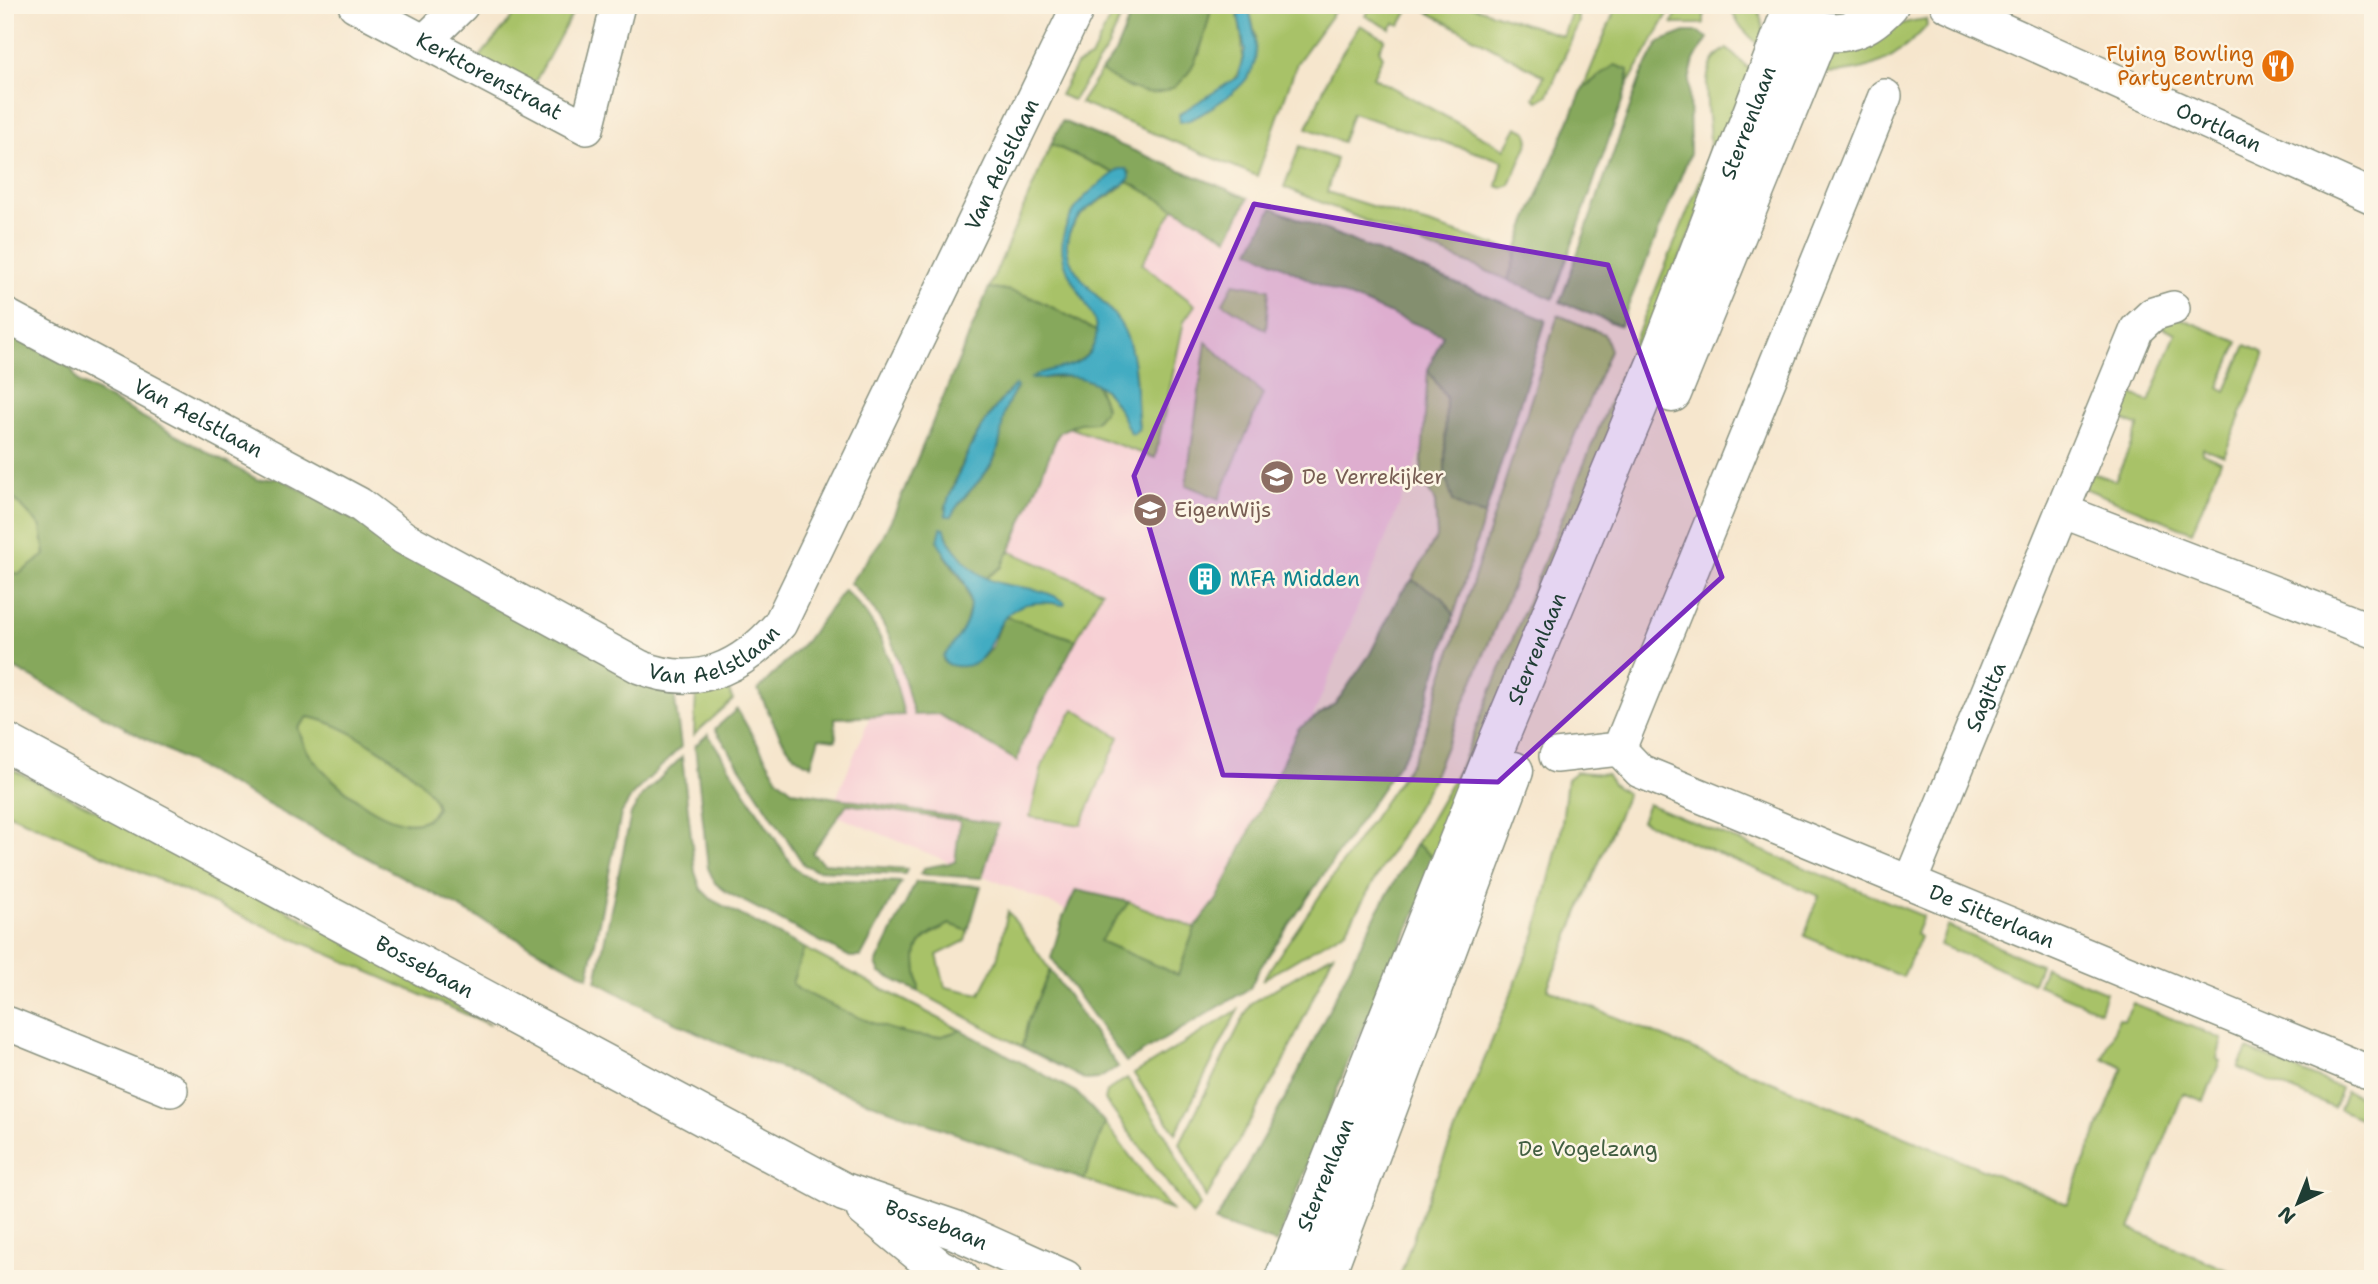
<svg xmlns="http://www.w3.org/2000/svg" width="2378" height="1284" font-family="'Shantell Sans',sans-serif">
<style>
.built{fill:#f7cfd4}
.green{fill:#a8c268;stroke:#64804e;stroke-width:2}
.forest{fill:#86a85c;stroke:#527248;stroke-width:2;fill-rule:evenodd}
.water{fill:#43acc2;stroke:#31747b;stroke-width:2}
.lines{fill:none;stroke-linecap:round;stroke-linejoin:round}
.minor-casing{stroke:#8a9280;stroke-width:36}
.tertiary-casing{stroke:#8a9280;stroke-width:41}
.minor{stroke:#fff;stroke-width:33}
.tertiary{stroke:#fff;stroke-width:38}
.marked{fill:#7b2cbf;fill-opacity:0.2;stroke:#7b2cbf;stroke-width:5;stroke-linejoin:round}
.labels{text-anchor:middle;stroke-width:5;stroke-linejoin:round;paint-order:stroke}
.food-label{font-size:21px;fill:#c56008;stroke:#fcf5e5;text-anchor:end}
.street-label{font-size:21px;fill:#1f3d34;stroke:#fcf5e5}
.education-label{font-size:21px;fill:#785e54;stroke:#fcf5e5;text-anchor:start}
.culture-label{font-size:21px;fill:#0d838f;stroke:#fcf5e5;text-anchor:start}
.park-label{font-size:21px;fill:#415e41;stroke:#fcf5e5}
</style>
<rect width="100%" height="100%" fill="#fcf5e5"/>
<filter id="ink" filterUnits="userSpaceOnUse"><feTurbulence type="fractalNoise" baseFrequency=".0143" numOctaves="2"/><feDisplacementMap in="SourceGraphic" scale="14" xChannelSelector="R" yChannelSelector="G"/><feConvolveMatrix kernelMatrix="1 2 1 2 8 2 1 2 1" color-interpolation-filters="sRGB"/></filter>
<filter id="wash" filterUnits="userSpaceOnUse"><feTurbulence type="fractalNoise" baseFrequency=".00686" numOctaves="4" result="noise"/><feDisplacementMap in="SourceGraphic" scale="28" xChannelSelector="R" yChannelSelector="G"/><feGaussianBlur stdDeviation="1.57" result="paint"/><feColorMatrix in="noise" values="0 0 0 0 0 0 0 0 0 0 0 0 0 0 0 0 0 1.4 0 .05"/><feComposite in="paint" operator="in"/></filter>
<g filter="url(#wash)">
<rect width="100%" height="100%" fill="#f6e6cd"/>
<!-- built -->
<path class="built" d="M 1110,140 L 1485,295 L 1210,969 L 830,813 Z"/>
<!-- green -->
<path class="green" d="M 522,5 L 577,5 L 529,93 L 475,63 Z
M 1116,5 L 1126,5 L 1108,47 L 1073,100 L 1060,95 L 1076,65 L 1091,58 Z
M 1212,5 L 1236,5 C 1252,84 1240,72 1185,122 L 1233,93 L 1256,37 L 1248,5 L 1339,5 L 1297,63 L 1257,176 L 1080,103 L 1102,70 L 1131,89 L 1199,55 Z
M 1373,5 L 1411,5 L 1400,25 L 1394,23 L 1390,29 L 1365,16 Z
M 1415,5 L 1468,5 L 1563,36 L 1571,13 L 1577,13 L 1579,22 L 1548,95 L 1538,101 L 1534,98 L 1544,76 Z
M 1617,5 L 1673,5 L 1628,84 L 1629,76 L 1615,65 L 1583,88 Z
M 1682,5 L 1704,5 L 1704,24 L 1674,24 L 1672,22 Z
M 1729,5 L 1758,5 L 1764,33 L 1759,46 L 1739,25 Z
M 1926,19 L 1927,26 C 1898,59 1866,74 1822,73 C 1835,44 1895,22 1926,19 Z
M 1360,25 L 1385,39 L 1379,50 L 1383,56 L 1373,77 L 1505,149 L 1517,127 L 1527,132 L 1529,141 L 1510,185 L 1503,188 L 1497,186 L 1503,161 L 1352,113 L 1342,142 L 1307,128 L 1333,67 Z
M 1727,49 L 1754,73 L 1439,861 L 1416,844 L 1459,770 L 1700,181 C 1704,169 1709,156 1710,143 C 1710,116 1695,63 1727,49 Z
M 1051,144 L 1114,173 C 1086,199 1061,211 1063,255 L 1093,313 L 1097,332 C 1064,314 1027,289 989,288 Z
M 1300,146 L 1336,159 L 1327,192 L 1517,252 L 1508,280 L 1284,187 Z
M 1127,181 L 1174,208 L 1142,264 L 1195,305 L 1184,321 L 1155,458 L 1071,428 L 1079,423 L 1095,422 L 1106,408 L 1096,384 L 1111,396 L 1139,428 C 1136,392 1138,349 1117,319 C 1101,294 1052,264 1071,229 C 1087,200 1110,202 1127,181 Z
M 1234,283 L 1269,289 L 1266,330 L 1223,303 Z
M 2171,314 L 2238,342 L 2219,387 L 2226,391 L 2246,345 L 2262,352 L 2264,357 L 2224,456 L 2203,448 L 2202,453 L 2221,461 L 2192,532 L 2084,488 L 2091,472 L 2115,481 L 2139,426 L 2113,416 L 2123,391 L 2149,402 L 2176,333 L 2162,327 Z
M 1558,315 L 1604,334 L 1610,350 L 1432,780 L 1346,930 L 1262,980 L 1411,763 L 1423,738 Z
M 1206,342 L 1263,394 L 1219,499 L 1186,485 Z
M 1428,370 L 1446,397 L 1445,475 L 1466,510 L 1485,515 L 1454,615 L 1442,597 L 1412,580 L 1437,536 L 1435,502 L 1421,476 Z
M 5,489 L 41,527 L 45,556 L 19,574 L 5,571 Z
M 1009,551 L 1102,591 L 1076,640 L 1004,616 C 1020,600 1043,599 1063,605 C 1037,584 1013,593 985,579 L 1001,567 Z
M 727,687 L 733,700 L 694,735 L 696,692 Z
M 1074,709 L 1119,737 L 1081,825 L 1030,817 L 1043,763 Z
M 308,717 C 342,721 428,774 437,807 C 413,856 323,778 306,749 C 303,743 301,735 298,728 Z
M 5,766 C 171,845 332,932 490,1025 L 5,812 Z
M 1576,772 L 1606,774 L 1614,785 L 1627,794 L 1547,989 L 2067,1204 L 2123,1068 L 2103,1058 L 2119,1018 L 2124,1020 L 2133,1003 L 2222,1039 L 2217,1059 L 2220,1061 L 2204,1101 L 2183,1093 L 2130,1229 L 2248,1279 L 1399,1279 L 1422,1212 L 1536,933 L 1561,832 L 1567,779 Z
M 1648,804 L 1923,916 L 1916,934 L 1920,937 L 1903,977 L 1804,936 L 1819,896 L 1641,821 Z
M 1129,902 L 1195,928 L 1178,975 L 1099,941 Z
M 1008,911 L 1050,970 L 1028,1021 L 1022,1047 L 919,992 C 916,949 905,945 950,924 L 968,931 L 965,941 L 937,955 L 945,987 L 980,994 L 997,960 Z
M 1947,926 L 2040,965 L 2033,983 L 1940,945 Z
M 804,948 L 961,1030 C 953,1032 943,1037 934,1037 C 892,1037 837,1007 799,990 L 792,983 Z
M 1333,954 L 1282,1065 L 1206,1198 L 1180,1143 L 1251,1003 Z
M 2045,967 L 2106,992 L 2100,1011 L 2038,985 Z
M 1238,1010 L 1176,1133 L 1134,1074 Z
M 2247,1049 L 2341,1088 L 2334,1108 L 2238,1068 Z
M 1127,1078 L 1167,1137 L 1200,1206 L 1192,1216 L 1105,1100 L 1107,1091 Z
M 2346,1091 L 2373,1102 L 2373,1124 L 2339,1109 Z
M 1105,1123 L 1171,1210 L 1084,1180 Z"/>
<!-- forest -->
<path class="forest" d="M 1135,5 L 1212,5 C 1198,70 1178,123 1104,73 L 1102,70 L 1115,53 Z
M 1685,32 L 1698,32 L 1708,38 L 1694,60 L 1689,81 L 1690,154 L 1620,326 L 1560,302 L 1641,76 L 1659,42 Z
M 1615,65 L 1628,70 L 1628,84 L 1553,299 L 1508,280 L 1525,226 L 1583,88 Z
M 1062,121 L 1248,198 L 1228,238 L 1127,181 L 1130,172 L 1121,169 L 1114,173 L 1051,144 Z
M 1272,208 L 1546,320 L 1485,515 L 1466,510 L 1453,501 L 1445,475 L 1446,397 L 1428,370 L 1443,335 L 1320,285 L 1250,250 Z
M 989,288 C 1027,289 1064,314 1097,332 C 1095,365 1056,370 1031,379 L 1078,376 L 1096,384 L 1106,408 L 1095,422 L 1079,423 L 1059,432 L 1013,544 L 1001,567 L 985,579 C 966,567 951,548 944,528 L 945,555 L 966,587 L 970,606 L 964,631 L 943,660 L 946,664 L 982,658 L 992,647 L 1004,616 L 1076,640 L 1022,743 L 1017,761 L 938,714 L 914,715 C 899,660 893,623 850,583 L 880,542 L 894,514 ZM 1014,386 L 1017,388 C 994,419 1007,437 992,464 C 981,483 962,496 951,516 L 945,509 C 960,463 979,420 1014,386 Z
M 5,330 L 71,368 L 78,382 L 258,480 L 278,477 L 653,688 L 674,692 L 681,747 L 633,794 L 621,814 L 588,977 L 5,663 L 5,571 L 19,574 L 45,555 L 41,527 L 5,489 ZM 308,717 C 342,721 428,774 437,807 C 413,856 323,778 306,749 C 303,743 301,735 298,728 Z
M 1412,580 L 1442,597 L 1454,615 L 1420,723 L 1408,750 L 1258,971 L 1250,988 L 1126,1062 L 1051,958 L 1063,917 L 1076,890 L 1129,902 L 1100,941 L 1178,975 L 1195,928 L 1218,898 L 1298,729 L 1336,703 L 1370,654 L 1400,594 Z
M 844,590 C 885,627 891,664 904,715 L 835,718 L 836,740 L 819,738 L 811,765 C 783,757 771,714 758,690 L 805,642 Z
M 737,709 L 778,779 L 793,791 L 998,824 L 982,878 L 920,874 L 924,868 L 955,862 L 960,821 L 847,804 L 812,853 L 823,863 L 907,869 L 905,874 L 816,870 L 804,865 L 715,729 Z
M 708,734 L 792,865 L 803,875 L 814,879 L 901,882 L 861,957 L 850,957 L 728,893 L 715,883 L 708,868 L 695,746 Z
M 682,757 L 695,872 L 701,889 L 712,900 L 804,948 L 792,983 L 799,990 C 837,1007 892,1037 934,1037 C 943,1037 953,1032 961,1030 L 1076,1092 L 1105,1123 L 1084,1180 C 920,1118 749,1068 596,981 L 631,814 L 642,796 Z
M 1416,844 L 1439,861 L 1349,1059 L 1277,1243 L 1215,1222 L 1287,1095 L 1374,918 Z
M 916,882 L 981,886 L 968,931 L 950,924 C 907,944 916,951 919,992 L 880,973 L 876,964 Z
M 1050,970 L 1118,1067 L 1098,1079 L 1086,1080 L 1022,1047 L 1028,1021 Z"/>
<!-- water -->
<path class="water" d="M 1236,5 L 1248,5 C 1261,59 1263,74 1214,106 C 1205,112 1191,122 1180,122 L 1179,114 L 1238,77 L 1245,50 Z
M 1120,169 L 1127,169 L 1130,178 C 1111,198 1084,203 1071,229 C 1052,265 1104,297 1120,323 C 1139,353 1134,395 1139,428 L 1134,434 L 1130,433 C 1115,397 1101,374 1057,376 C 1048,376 1038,381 1031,378 C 1047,366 1075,371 1089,353 C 1124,307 1021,273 1082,200 C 1092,188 1107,179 1120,169 Z
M 1015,385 L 1017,387 C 995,419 1007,432 994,459 C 984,481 962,494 951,516 L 946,516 C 944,505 951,494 955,484 C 969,446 986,415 1015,385 Z
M 941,528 L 945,529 C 946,539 951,545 958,553 C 994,601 1024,575 1065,602 L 1064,605 C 970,586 1013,682 946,664 L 943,657 C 965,630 982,607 959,573 C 952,562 943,554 938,541 Z"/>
</g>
<g filter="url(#ink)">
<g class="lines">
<!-- minor casing -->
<g class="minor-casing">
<g id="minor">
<path id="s1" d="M 355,5 L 587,128 L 618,5"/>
<path id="s2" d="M 1947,5 L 2373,197"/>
<path d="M 424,42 L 462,5"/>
<path id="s3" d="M 5,315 L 359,504 L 404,538 L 640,667 C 697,690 742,668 780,624 L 1079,5"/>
<path d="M 2062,511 L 2137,329 L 2153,314 L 2173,308"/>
<path id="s4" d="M 1619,749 L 1640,771 L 2373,1074"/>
<path d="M 1556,756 L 1619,749 L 1885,96"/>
<path id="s5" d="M 1910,882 L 2062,511 L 2373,631"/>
<path d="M 5,1026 L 9,1024 L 171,1090"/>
</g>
</g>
<!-- tertiary casing -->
<g class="tertiary-casing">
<g id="tertiary">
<path d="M 1798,23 C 1835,39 1861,35 1889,5"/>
<path d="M 1672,393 L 1820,32"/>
<path id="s6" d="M 5,742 L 844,1192 L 955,1230 L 1064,1279"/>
<path d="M 865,1208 L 938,1268 L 960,1279"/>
<path id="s7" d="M 1284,1279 L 1499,739 L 1659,356 L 1788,19"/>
<path d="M 1324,1279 L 1514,771"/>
</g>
</g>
<!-- minor -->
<use href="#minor" class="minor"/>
<!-- tertiary -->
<use href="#tertiary" class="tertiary"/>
</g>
</g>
<!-- marked area -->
<path class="marked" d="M 1254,204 L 1608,265 L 1722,577 L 1498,782 L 1223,775 L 1134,476 Z"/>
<!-- icons -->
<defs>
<g id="restaurant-disc" transform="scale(1.75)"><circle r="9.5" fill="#e8710a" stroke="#fcf5e5"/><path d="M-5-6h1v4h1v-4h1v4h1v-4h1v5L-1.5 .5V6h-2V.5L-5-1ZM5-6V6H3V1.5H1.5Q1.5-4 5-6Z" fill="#fff"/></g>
<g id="school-disc" transform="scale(1.75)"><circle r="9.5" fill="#8d6e63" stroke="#fcf5e5"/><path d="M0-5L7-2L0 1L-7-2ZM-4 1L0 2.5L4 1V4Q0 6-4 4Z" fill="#fff"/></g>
<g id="building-disc" transform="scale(1.75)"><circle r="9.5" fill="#0f9aa8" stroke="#fcf5e5"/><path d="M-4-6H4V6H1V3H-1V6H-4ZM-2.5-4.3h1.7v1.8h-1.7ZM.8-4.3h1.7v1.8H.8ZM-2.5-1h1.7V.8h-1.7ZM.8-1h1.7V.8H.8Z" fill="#fff"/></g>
</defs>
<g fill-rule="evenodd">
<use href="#restaurant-disc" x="2278" y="66"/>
<use href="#school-disc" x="1277" y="477"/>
<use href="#school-disc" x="1150" y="510"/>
<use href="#building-disc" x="1205" y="579"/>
</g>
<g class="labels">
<!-- food labels -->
<g class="food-label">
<text x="2254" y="61">Flying Bowling<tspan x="2254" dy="24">Partycentrum</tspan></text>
</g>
<!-- street labels -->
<g class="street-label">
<text dy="7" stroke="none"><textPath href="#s1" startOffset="152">Kerktorenstraat</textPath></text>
<text dy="7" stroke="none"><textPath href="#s7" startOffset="1246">Sterrenlaan</textPath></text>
<text dy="7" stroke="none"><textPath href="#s2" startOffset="298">Oortlaan</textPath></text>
<text dy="7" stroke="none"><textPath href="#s3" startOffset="1395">Van Aelstlaan</textPath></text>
<text dy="7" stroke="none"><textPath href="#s3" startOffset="219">Van Aelstlaan</textPath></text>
<text dy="7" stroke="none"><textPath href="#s3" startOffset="807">Van Aelstlaan</textPath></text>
<text dy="7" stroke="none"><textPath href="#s7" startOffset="679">Sterrenlaan</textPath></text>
<text dy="7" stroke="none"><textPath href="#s5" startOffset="200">Sagitta</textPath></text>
<text dy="7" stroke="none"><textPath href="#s4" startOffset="411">De Sitterlaan</textPath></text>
<text dy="7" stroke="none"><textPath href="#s6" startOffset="476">Bossebaan</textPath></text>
<text dy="7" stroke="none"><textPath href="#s7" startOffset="112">Sterrenlaan</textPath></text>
<text dy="7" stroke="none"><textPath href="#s6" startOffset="1050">Bossebaan</textPath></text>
</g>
<!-- education labels -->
<g class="education-label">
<text x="1302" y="484">De Verrekijker</text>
<text x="1174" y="517">EigenWijs</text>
</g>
<!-- culture labels -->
<g class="culture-label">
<text x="1230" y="586">MFA Midden</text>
</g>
<!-- park labels -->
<g class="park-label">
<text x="1588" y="1156">De Vogelzang</text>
</g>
</g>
<!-- margin -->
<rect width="2378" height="1284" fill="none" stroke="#fcf5e5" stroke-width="28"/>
<!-- north arrow -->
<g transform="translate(2298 1203) rotate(223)" stroke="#fcf5e5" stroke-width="5" paint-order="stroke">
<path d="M0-5L12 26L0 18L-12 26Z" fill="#1f3d34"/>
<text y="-10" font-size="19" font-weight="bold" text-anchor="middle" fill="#1f3d34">N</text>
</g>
</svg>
